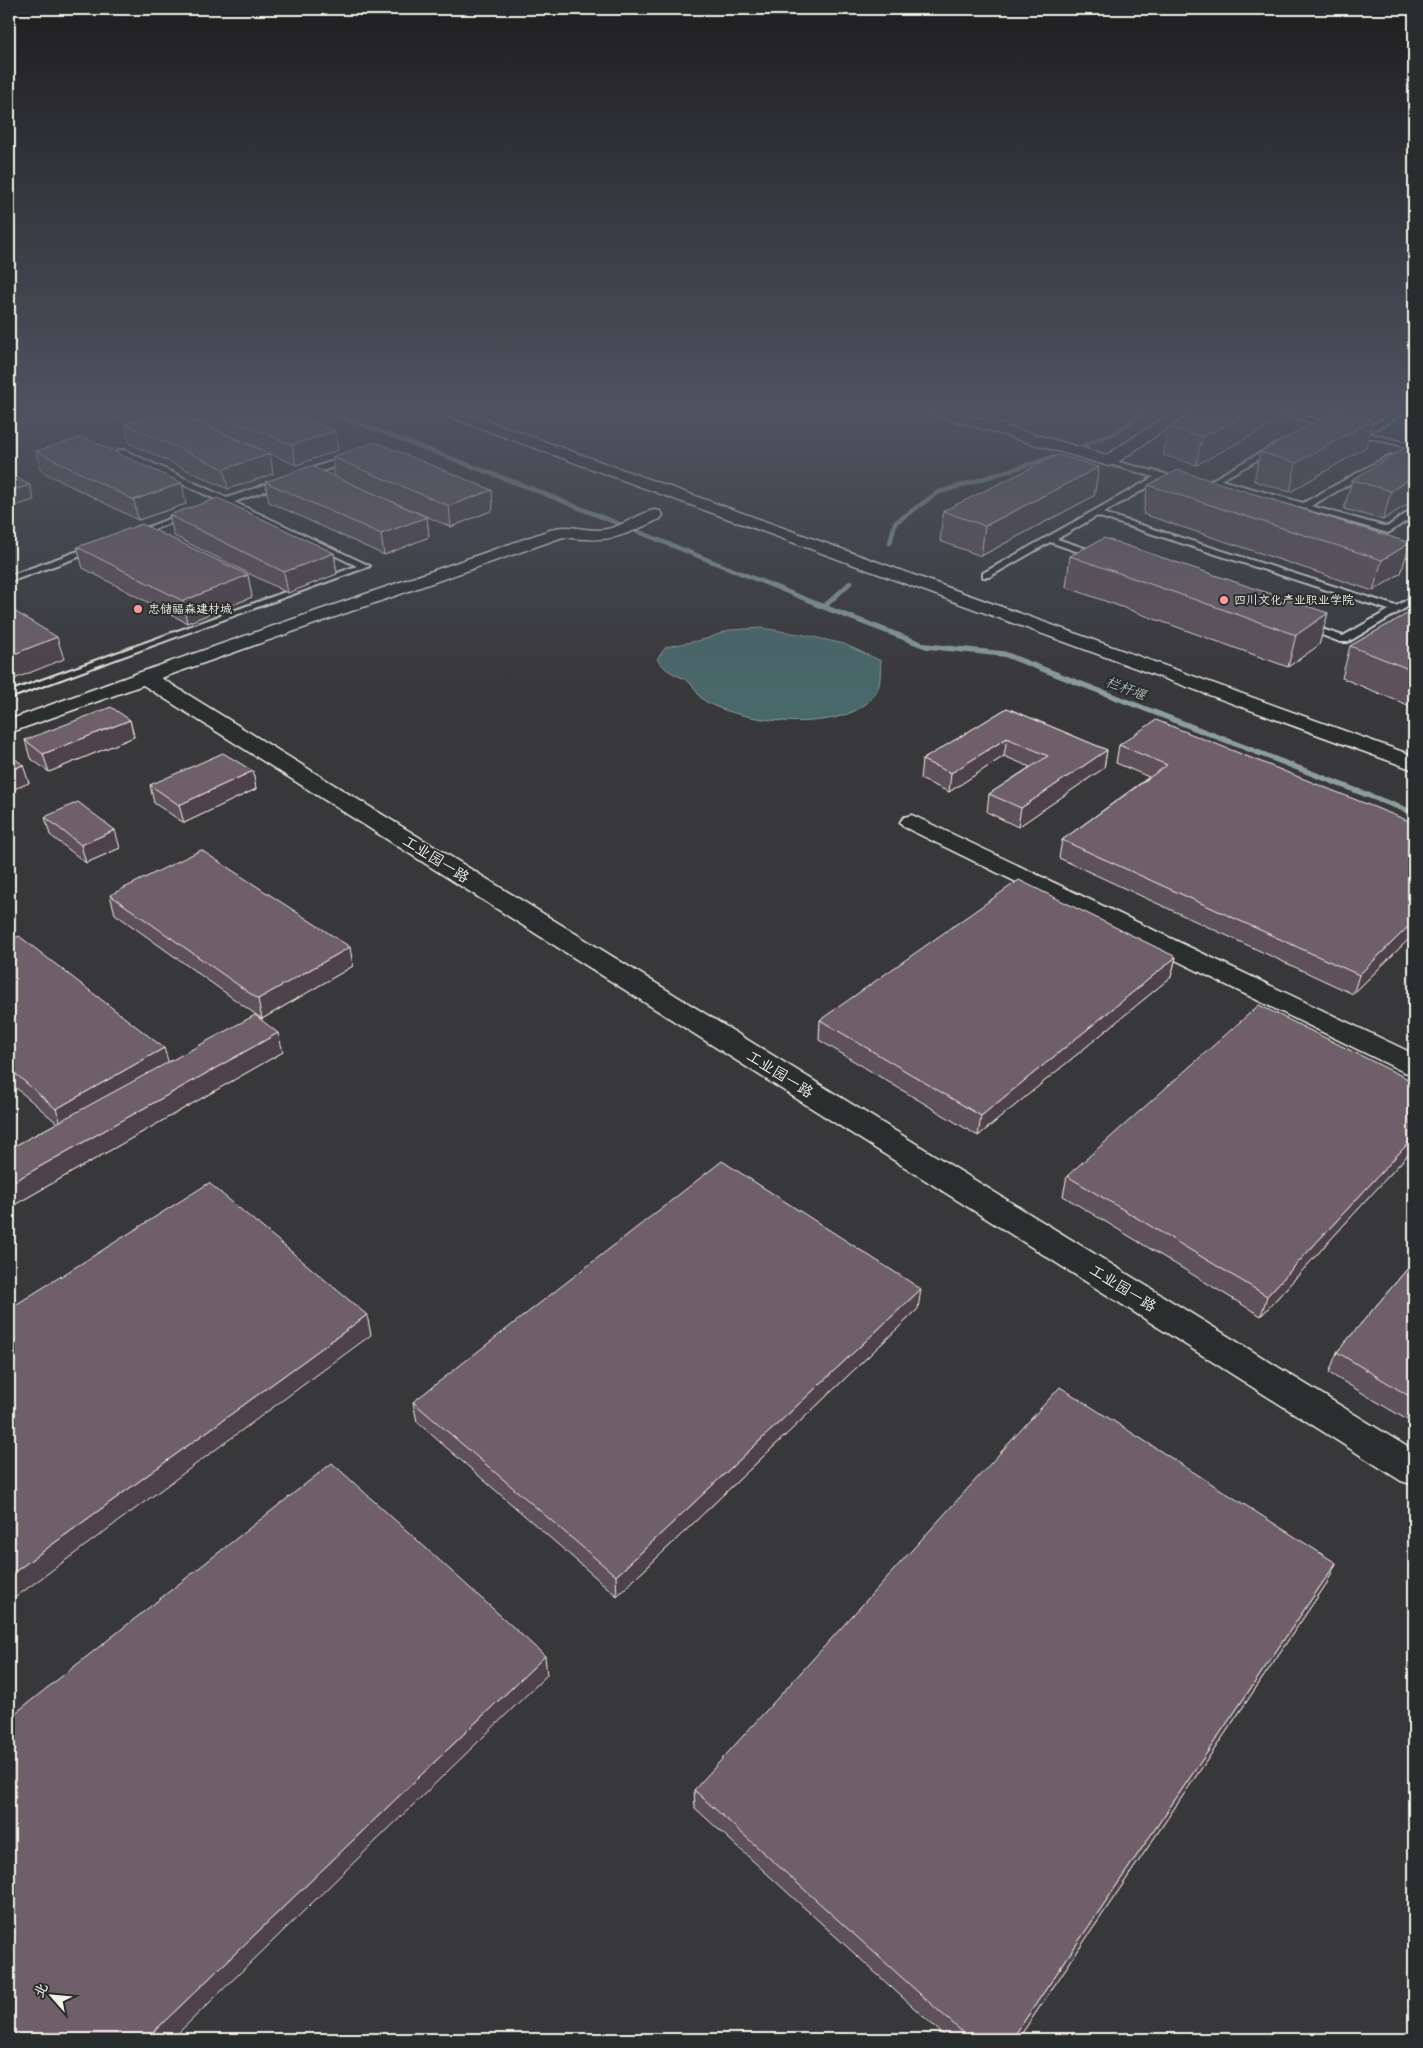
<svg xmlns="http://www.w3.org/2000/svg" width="1423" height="2048" font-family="Delius,'LXGW WenKai TC',sans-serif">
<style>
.green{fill:#566d5a;stroke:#a5afa1}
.water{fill:#49676a;stroke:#8d9e9c}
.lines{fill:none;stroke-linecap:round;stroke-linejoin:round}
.stream-far1{stroke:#8d9e9c;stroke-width:4.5}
.stream{stroke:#8d9e9c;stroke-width:5.5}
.lane-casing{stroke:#f4f1e8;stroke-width:4}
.street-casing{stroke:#f4f1e8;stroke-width:3}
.secondary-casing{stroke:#f4f1e8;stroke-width:3}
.lane{fill:#2a2d2e;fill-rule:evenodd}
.street{fill:#2a2d2e;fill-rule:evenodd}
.secondary{fill:#2a2d2e;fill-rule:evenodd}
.wall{fill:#5f515a;stroke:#f4f1e8}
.shaded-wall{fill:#4d424a;stroke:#f4f1e8}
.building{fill:#6e5e69;stroke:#f4f1e8}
.poi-dot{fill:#ff9aa2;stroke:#2a2d2e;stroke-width:2}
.labels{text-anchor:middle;stroke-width:4;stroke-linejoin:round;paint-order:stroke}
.far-poi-label{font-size:12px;fill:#f4f1e8;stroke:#2a2d2e;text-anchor:start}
.far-water-label{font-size:14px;font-style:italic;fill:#b0bab6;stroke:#2a2d2e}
.street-label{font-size:15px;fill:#f4f1e8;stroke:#2a2d2e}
</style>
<rect width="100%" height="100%" fill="#38373a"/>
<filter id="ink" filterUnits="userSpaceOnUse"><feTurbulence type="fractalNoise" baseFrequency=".02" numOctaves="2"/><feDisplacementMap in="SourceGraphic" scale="10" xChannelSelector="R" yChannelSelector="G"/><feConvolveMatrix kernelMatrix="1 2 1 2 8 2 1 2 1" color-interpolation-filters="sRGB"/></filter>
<g filter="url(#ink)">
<!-- green -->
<path class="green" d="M 90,408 L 153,408 L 116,419 Z"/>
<!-- water -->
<path class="water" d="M 762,628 L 805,635 L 844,644 L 881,661 C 880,669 881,681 878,688 C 858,737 741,724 705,701 C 698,697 696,688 690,683 C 676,672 671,677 657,659 L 666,647 L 706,639 L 729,630 Z"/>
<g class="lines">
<!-- stream-far1 -->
<path class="stream-far1" d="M 317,408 L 530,488 L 820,605
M 1085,445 L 1117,432 L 1141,414 L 1138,408
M 890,543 L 895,523 L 937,493 L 1053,457
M 826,605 L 851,582"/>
<!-- stream -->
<path class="stream" d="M 816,604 L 926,646 L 1004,654 L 1414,813
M 824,607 L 827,604"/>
<!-- lane casing -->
<g class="lane-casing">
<path id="lane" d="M 1258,408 L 1269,408 L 1360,431 L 1405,408 L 1414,408 L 1368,433 L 1414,445 L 1414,449 Z
M 1276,444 L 1280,446 L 1279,448 L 1221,480 L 1303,503 L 1390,455 L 1394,457 L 1393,459 L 1311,506 L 1387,527 L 1411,510 L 1414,509 L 1414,516 L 1388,533 L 1210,481 Z
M 118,450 L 124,450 L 227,498 L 347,456 L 353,456 L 353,460 L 234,502 L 370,566 L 9,698 L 9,692 L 357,566 L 226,504 L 219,505 L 219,501 L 118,454 Z
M 1106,459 L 1165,474 L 1184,482 L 1180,485 L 1162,479 L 1103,513 L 1396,606 L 1414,596 L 1414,603 L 1348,642 L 1340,642 L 1301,627 L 1306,624 L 1343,636 L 1389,610 L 1097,516 L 1057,539 L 1102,554 L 1102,558 L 1096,558 L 1050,542 L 989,577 L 983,577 L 983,573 L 1154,477 L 1106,463 Z
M 184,513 L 191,515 L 137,536 L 130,534 Z
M 1389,544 L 1414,552 L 1414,558 L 1386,549 L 1386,545 Z
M 95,545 L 100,548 L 98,550 L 9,582 L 9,576 Z"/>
</g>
<!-- street casing -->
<g class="street-casing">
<path id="street" d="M 919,408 L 942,408 L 1107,455 L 1178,408 L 1196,408 L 1115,464 L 1109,466 L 922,411 Z
M 654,510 L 660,511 L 663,515 L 660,519 C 618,538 610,543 563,537 L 161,678 L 1414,1451 L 1414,1485 L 1401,1481 L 143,685 L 9,733 L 9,720 L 138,673 L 556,528 C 572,524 590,533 607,529 C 623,526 638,514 654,510 Z
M 912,815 L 1414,1054 L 1414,1074 L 1404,1072 L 904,827 L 900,822 L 904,817 Z"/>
</g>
<!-- secondary casing -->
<g class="secondary-casing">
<path id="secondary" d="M 431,408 L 452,408 L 1414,756 L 1414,770 L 434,411 Z"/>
</g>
<!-- lane -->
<use href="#lane" class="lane"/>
<!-- street -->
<use href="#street" class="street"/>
<!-- secondary -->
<use href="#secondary" class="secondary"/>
</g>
<!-- wall -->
<path class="wall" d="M 193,408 L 278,408 L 335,431 L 338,450 L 296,465 L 196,421 Z
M 1207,408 L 1278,408 L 1275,423 L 1196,465 L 1163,455 L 1168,427 Z
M 1328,408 L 1385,408 L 1367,418 L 1366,447 L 1290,492 L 1254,481 L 1260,452 L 1331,414 L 1327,412 Z
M 1414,418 L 1414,433 L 1410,432 Z
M 125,424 L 270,454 L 273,474 L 228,489 L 129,443 Z
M 1414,442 L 1383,520 L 1344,509 L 1352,480 Z
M 36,451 L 186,504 L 138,520 L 41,471 Z
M 332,457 L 493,510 L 451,527 L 335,477 Z
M 1099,467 L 1094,496 L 981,556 L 940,541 L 943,511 Z
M 265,482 L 427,517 L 429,537 L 384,555 L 269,502 Z
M 1148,485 L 1410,543 L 1401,573 L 1373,591 L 1143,514 Z
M 169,515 L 334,553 L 337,574 L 288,593 L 174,536 Z
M 77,547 L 248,575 L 252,597 L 187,623 L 83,568 Z
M 1070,556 L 1328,613 L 1319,645 L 1288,667 L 1066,587 Z
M 1414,610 L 1414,706 L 1412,707 L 1342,678 L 1350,646 Z
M 1007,708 L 1107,750 L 1104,768 L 1018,827 L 987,812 L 989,794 L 1030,767 L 1004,756 L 949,792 L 920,779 L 922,760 Z
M 130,720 L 134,737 L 49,772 L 30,758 L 25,740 Z
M 1119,745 L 1414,823 L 1414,934 L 1353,994 L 1059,858 L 1062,840 L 1149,777 L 1116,763 Z
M 253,771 L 256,789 L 184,823 L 154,803 L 150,785 Z
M 45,817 L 120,848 L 86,863 L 50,835 Z
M 110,895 L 353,966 L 262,1019 L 115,914 Z
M 9,941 L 168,1062 L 283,1052 L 9,1208 L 9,1149 L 57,1123 L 9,1082 Z
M 1176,957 L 1171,977 L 978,1136 L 819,1040 L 820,1020 Z
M 1414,1082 L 1414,1148 L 1261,1316 L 1063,1196 L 1067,1176 Z
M 1414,1261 L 1414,1424 L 1329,1373 L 1337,1352 Z
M 918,1309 L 617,1596 L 417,1422 L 413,1402 Z
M 1336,1563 L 1327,1583 L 1018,2039 L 948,2039 L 695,1808 L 694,1790 Z"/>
<!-- shaded-wall -->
<path class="shaded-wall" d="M 1259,408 L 1278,408 L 1275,423 L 1196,465 L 1202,437 Z
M 1364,408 L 1385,408 L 1361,422 Z
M 1373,420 L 1366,447 L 1290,492 L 1296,463 Z
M 335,431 L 338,450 L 296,465 L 292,445 Z
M 270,454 L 273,474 L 228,489 L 224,469 Z
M 1099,467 L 1094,496 L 981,556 L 985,526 Z
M 1414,476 L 1414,500 L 1383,520 L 1391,491 Z
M 182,483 L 186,504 L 138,520 L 134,500 Z
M 30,485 L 34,500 L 9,508 L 9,491 Z
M 492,490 L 493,510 L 451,527 L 449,506 Z
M 427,517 L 429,537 L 384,555 L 381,534 Z
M 1410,543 L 1401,573 L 1373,591 L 1382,560 Z
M 334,553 L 337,574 L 288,593 L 284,572 Z
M 248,575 L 252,597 L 187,623 L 183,601 Z
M 1328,613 L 1319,645 L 1288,667 L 1296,635 Z
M 57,637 L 64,659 L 9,681 L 9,656 Z
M 130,720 L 134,737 L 49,772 L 43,754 Z
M 1007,738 L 1004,756 L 949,792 L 951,773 Z
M 1107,750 L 1104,768 L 1018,827 L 1021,808 Z
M 23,765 L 29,783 L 9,791 L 9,771 Z
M 253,771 L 256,789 L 184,823 L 179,805 Z
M 115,830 L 120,848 L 86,863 L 81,845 Z
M 1414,921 L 1414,934 L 1353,994 L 1359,975 Z
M 350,947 L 353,966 L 262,1019 L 258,999 Z
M 1176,957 L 1171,977 L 978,1136 L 981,1116 Z
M 278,1033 L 283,1052 L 9,1208 L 9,1184 Z
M 164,1048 L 170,1067 L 63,1128 L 56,1109 Z
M 1414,1137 L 1414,1148 L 1261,1316 L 1267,1296 Z
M 921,1289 L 918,1309 L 617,1596 L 616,1576 Z
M 367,1315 L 371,1335 L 9,1602 L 9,1576 Z
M 1336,1563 L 1327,1583 L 1018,2039 L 1012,2039 Z
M 545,1656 L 547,1675 L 172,2039 L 146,2039 Z"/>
<!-- building -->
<path class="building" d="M 204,408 L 278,408 L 335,431 L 292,445 Z
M 1207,408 L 1259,408 L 1202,437 L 1168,427 Z
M 169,410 L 270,454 L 224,469 L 125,424 Z
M 1337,410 L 1373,420 L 1296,463 L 1260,452 Z
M 83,437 L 182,483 L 134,500 L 36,451 Z
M 375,442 L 492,490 L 449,506 L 332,457 Z
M 1414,442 L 1414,476 L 1391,491 L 1352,480 Z
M 1058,455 L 1099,467 L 985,526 L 943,511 Z
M 311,466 L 427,517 L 381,534 L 265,482 Z
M 1178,470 L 1410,543 L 1382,560 L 1148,485 Z
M 9,474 L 30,485 L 9,491 Z
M 218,498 L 334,553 L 284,572 L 169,515 Z
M 142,524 L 248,575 L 183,601 L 77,547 Z
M 1104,538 L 1328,613 L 1296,635 L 1070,556 Z
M 9,608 L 57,637 L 9,656 Z
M 1414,610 L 1414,671 L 1350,646 Z
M 111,707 L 130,720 L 43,754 L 25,740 Z
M 1007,708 L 1107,750 L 1021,808 L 989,794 L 1048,756 L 1007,738 L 951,773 L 922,760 Z
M 1156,720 L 1414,823 L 1414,921 L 1359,975 L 1062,840 L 1167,765 L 1119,745 Z
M 223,753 L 253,771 L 179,805 L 150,785 Z
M 9,754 L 23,765 L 9,771 Z
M 78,802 L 115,830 L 81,845 L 45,817 Z
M 201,850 L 350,947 L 258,999 L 110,895 Z
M 1019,880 L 1176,957 L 981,1116 L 820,1020 Z
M 19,936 L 164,1048 L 56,1109 L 9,1068 L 9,941 Z
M 1259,1005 L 1414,1082 L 1414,1137 L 1267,1296 L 1067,1176 Z
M 255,1015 L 278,1033 L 9,1184 L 9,1149 Z
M 722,1161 L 921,1289 L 616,1576 L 413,1402 Z
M 209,1183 L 367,1315 L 9,1576 L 9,1309 Z
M 1414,1261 L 1414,1399 L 1337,1352 Z
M 1060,1387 L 1336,1563 L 1012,2039 L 970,2039 L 694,1790 Z
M 332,1463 L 545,1656 L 146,2039 L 9,2039 L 9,1718 Z"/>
</g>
<!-- sky -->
<linearGradient id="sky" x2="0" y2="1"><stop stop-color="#1f1e20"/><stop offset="0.59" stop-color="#4d5360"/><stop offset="1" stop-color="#4d5360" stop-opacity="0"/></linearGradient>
<rect width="1423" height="694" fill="url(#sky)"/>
<!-- markers -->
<g class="poi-dot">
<circle cx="1224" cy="600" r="5"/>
<circle cx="138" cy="609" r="5"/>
</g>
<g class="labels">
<!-- far-poi labels -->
<g class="far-poi-label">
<text x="1234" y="604">四川文化产业职业学院</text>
<text x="148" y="613">忠储福森建材城</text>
</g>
<!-- far-water labels -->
<g class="far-water-label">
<text transform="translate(1126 688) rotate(21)" y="5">栏杆堰</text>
</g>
<!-- street labels -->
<g class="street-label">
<text transform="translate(436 859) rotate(32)" y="5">工业园一路</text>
<text transform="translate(780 1074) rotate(32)" y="5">工业园一路</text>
<text transform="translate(1123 1288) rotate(32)" y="5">工业园一路</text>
</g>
</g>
<!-- margin -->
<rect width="1423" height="2048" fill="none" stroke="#2a2d2e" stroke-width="30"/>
<rect x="15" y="15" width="1393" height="2018" fill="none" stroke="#f4f1e8" stroke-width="2" filter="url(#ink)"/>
<!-- north arrow -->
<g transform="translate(52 1996) rotate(297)" stroke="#2a2d2e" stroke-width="4" paint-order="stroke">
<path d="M0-4L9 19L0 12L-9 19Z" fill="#f4f1e8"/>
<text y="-8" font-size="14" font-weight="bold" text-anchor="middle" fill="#f4f1e8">北</text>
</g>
</svg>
